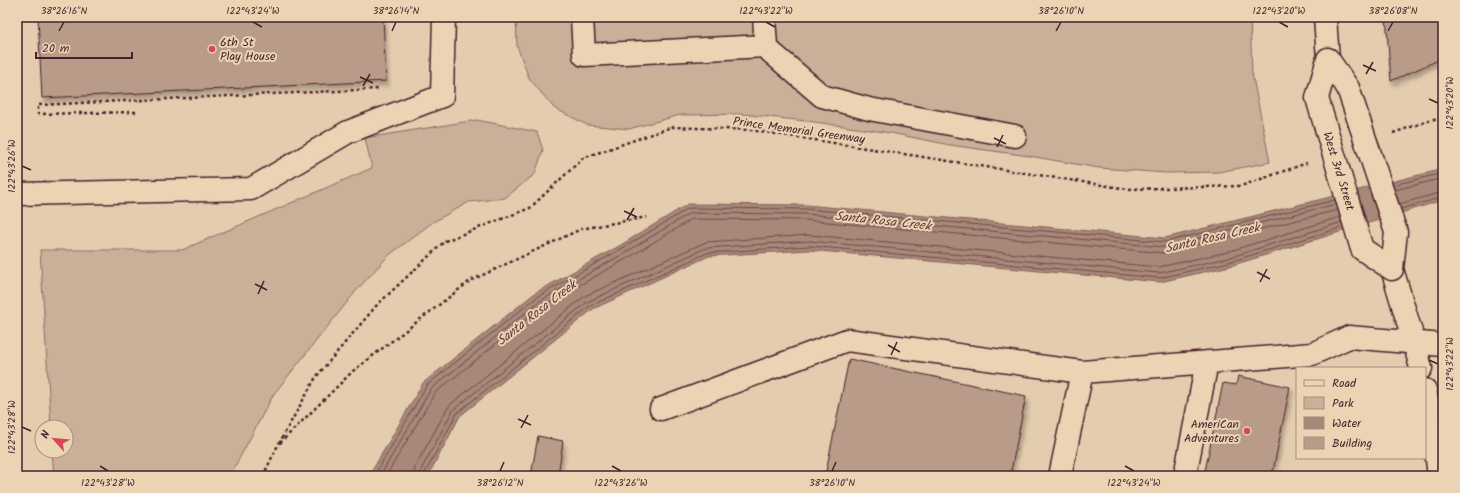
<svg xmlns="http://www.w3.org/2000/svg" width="1460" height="493" font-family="Kalam,sans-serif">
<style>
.green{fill:#cab098;stroke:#8a6862}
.water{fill:#a78879;stroke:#825e5a}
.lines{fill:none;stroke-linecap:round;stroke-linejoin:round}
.shore{stroke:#6f494a;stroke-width:1}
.building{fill:#b89c89;stroke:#4a1f2b;filter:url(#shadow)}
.minor-casing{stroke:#4a1f2b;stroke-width:25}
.major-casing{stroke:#4a1f2b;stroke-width:25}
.path{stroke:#4a1f2b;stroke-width:2.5;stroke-dasharray:3 3;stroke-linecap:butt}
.minor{stroke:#ead4b3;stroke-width:22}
.major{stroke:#ead4b3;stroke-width:22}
.major-bridge-casing{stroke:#4a1f2b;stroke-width:25;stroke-linecap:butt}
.major-bridge{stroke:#ead4b3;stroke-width:22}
.ticks{fill:none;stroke:#4a1f2b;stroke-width:1.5}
.poi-dot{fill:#d1495b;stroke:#ead4b3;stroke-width:1.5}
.labels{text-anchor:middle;stroke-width:4;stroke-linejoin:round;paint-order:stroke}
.poi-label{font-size:12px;fill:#4a1f2b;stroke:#ead4b3;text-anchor:start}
.street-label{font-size:12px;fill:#4a1f2b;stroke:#ead4b3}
.water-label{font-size:13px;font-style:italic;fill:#61393e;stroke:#ead4b3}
.neatline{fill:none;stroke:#4a1f2b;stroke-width:1.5}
.ticks-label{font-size:10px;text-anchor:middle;fill:#4a1f2b}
</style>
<defs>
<filter id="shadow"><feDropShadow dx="2.5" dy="4.5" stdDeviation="2" flood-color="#0004"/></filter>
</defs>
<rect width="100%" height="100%" fill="#e4cdae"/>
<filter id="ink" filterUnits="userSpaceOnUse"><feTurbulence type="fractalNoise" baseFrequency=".025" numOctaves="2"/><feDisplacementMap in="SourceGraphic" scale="8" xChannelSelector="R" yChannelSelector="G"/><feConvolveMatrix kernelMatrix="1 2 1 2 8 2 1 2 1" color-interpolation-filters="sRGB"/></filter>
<g filter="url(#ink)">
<!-- green -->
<path class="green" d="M 516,17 L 1250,17 L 1252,73 L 1270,162 L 1219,172 L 1166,173 L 1099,168 L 1029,156 L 950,145 L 891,133 L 815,122 L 742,114 L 680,115 L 629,129 L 587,125 L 554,108 L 529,78 L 517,46 Z
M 477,120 L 537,132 L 543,150 L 535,174 L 505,198 L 469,202 L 433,222 L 389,255 L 356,291 L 273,395 L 230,476 L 54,476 L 52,451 L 66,451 L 66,427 L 51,427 L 40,250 L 182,250 L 372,168 L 365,138 Z"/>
<!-- water -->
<path class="water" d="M 1443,169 L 1443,200 L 1230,266 L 1160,282 L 809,250 L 709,256 L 593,309 L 460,416 L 428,476 L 369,476 L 423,383 L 535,293 L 619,246 L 688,204 L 806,205 L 1165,238 Z"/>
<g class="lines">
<!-- shore -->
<path class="shore" d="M 1393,185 L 1443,173
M 1395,190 L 1443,178
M 1399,204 L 1443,192
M 1401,209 L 1443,197
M 374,476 L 427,385 L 537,297 L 621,249 L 689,208 L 806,209 L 1165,242 L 1335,200
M 380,476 L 431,389 L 540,301 L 623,254 L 690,213 L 806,214 L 1164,247 L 1336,204
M 386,476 L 435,393 L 543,306 L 626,259 L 692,219 L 806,220 L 1164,253 L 1338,210
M 414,476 L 415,467 L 447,409 L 451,404 L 585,296 L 706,242 L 810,235 L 1159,267 L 1227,252 L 1340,217
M 420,476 L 421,470 L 453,410 L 587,302 L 706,248 L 810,241 L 1159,273 L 1228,258 L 1342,222
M 425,476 L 425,473 L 457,413 L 590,306 L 707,253 L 809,246 L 1159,278 L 1229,262 L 1343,227"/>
</g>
<!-- building -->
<path class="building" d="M 38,17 L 383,17 L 386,81 L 42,98 Z
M 1386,17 L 1443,17 L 1443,58 L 1391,81 Z
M 849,359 L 1026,396 L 1010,476 L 825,476 Z
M 1238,376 L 1290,387 L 1272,476 L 1204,476 L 1223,383 L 1236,385 Z
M 538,436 L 563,441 L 558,476 L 531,476 Z"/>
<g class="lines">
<!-- minor casing -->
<g class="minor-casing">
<path id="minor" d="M 582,17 L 584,55 L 766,46 L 764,17
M 764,46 L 822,96 L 869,109 L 1015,136
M 17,194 L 251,189 L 348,132 L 442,96 L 444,17
M 661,409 L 847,340 L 1082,372
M 1060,476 L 1082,372 L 1312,354 L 1349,337 L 1443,345
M 1185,476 L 1207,362"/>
</g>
<!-- major casing -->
<g class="major-casing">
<path id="major" d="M 1325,17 L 1328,59
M 1392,269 L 1414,342 L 1421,368
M 1425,390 L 1436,452 L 1439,476"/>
</g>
<!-- path -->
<path class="path" d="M 136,112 L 38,114 L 38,105 L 379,89
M 1393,133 L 1443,116
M 280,443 L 353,371 L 470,281 L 581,229 L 647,217
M 263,476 L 278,445 L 316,377 L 376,306 L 445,241 L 530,208 L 583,158 L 672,127 L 751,130 L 1127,189 L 1241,186 L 1307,163"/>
<!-- minor -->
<use href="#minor" class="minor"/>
<!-- major -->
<use href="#major" class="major"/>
<!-- major-bridge casing -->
<g class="major-bridge-casing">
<path id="major-bridge" d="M 1328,59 L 1348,88 L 1396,232 L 1392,269 L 1362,249 L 1317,98 Z"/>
</g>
<!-- major-bridge -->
<use href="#major-bridge" class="major-bridge"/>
</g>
</g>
<!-- ticks -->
<path class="ticks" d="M 253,22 L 262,27M 766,22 L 775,27M 1279,22 L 1288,27M 59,31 L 64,22M 392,31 L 396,22M 1056,31 L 1061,22M 1388,31 L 1393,22M 1363,65 L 1376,71M 1366,74 L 1373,62M 360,77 L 373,83M 363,86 L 370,74M 1429,99 L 1438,103M 994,138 L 1006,144M 997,147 L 1003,135M 22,166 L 31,170M 624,211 L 637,217M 627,220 L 634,208M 1257,272 L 1270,279M 1260,282 L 1267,269M 255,284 L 267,290M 258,294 L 264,281M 888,345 L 900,352M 891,355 L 897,342M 1429,360 L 1438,364M 518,419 L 531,425M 22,427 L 31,431M 521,428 L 528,415M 100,466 L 108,471M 612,466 L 621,471M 1125,466 L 1134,471M 500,471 L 504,462M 832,471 L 836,462"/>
<!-- markers -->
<g class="poi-dot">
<circle cx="212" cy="49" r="4"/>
<circle cx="1247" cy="431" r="4"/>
</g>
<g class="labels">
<!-- poi labels -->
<g class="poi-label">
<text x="220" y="46">6th St<tspan x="220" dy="14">Play House</tspan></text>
<text x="1239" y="428" text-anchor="end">AmeriCan<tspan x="1239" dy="14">Adventures</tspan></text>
</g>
<!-- street labels -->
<g class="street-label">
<text transform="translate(799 130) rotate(8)" y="4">Prince Memorial Greenway</text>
<text transform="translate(1339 171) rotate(73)" y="4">West 3rd Street</text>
</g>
<!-- water labels -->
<g class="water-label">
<text transform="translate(883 220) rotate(6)" y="5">Santa Rosa Creek</text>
<text transform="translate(1212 237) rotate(-13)" y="5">Santa Rosa Creek</text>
<text transform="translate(536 312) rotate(-38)" y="5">Santa Rosa Creek</text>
</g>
</g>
<!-- margin -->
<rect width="1460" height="493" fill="none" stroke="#ead4b3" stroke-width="44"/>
<!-- legend -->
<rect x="1296" y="367" width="130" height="92" fill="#ead4b3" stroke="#aa8c7d"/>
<rect x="1304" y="380" width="20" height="6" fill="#ead4b3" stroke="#aa8c7d"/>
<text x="1332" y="387" font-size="12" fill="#4a1f2b">Road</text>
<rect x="1304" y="397" width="20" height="12" fill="#cab098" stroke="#aa8c7d"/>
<text x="1332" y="407" font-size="12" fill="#4a1f2b">Park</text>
<rect x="1304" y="417" width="20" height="12" fill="#a78879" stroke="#aa8c7d"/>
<text x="1332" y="427" font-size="12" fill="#4a1f2b">Water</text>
<rect x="1304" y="437" width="20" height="12" fill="#b89c89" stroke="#aa8c7d"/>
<text x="1332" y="447" font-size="12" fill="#4a1f2b">Building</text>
<!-- north arrow -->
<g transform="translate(54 439) rotate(297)"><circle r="19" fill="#ead4b3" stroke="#aa8c7d"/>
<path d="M0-3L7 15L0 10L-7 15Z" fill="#d1495b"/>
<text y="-6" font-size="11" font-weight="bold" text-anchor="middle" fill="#4a1f2b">N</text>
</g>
<!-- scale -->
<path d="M36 52v6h96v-6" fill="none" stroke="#4a1f2b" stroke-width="2"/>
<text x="42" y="52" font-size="12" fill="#4a1f2b" stroke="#ead4b3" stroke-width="3" paint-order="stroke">20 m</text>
<rect x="22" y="22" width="1416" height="449" class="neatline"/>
<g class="ticks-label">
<text x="64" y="14">38°26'16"N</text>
<text x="253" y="14">122°43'24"W</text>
<text x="396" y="14">38°26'14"N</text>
<text x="766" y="14">122°43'22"W</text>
<text x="1061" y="14">38°26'10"N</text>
<text x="1279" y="14">122°43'20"W</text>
<text x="1393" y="14">38°26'08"N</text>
<text transform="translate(1449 103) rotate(-90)" y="4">122°43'20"W</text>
<text transform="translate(11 166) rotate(-90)" y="4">122°43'26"W</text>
<text transform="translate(1449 364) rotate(-90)" y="4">122°43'22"W</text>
<text transform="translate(11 427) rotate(-90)" y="4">122°43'28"W</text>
<text x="108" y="486">122°43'28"W</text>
<text x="500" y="486">38°26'12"N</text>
<text x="621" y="486">122°43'26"W</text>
<text x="832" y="486">38°26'10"N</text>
<text x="1134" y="486">122°43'24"W</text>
</g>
</svg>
